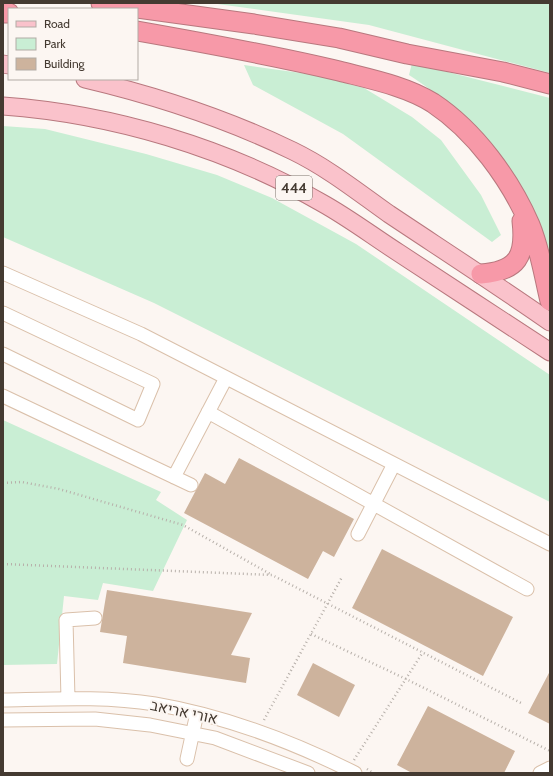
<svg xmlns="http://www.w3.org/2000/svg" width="553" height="776" font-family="Cabin,Heebo,sans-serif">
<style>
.green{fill:#c9eed4}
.building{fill:#cdb39d}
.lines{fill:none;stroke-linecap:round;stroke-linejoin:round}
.minor-casing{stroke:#dac0aa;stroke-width:15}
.major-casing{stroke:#b8787e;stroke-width:19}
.highway-casing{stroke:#b8787e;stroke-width:21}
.path{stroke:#b7b0aa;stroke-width:2.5;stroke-dasharray:1 3;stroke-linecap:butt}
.minor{stroke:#fff;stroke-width:13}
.major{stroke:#fac2cb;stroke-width:17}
.highway{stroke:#f799a8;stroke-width:19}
.labels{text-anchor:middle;stroke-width:4;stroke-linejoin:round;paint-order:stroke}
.shield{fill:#fcf6f2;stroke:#7b726b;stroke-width:1}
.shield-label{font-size:14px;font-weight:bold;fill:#443a31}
.street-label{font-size:15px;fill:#443a31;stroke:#fcf6f2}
</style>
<rect width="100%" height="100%" fill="#fcf6f2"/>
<!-- green -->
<path class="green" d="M 210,3 L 550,3 L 550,73 L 369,25 Z
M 412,63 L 550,98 L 550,270 C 543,248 537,224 528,203 C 505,147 458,107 409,75 Z
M 244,65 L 315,75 L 364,88 L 412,117 L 441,140 L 481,195 L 501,235 L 492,242 L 343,134 L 253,85 Z
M 3,126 L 45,129 L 146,154 L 217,175 L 272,198 L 356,244 L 550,375 L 550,502 L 154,303 L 3,237 Z
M 3,420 L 161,492 L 156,500 L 187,520 L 153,591 L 103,583 L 98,600 L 64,596 L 57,664 L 3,665 Z"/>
<!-- building -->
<path class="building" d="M 239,458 L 354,519 L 334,557 L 323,551 L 308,579 L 184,513 L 205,473 L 225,484 Z
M 382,549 L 513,617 L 483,676 L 352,608 Z
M 107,590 L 252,613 L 231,655 L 250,658 L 246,683 L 123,663 L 127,636 L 100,632 Z
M 313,663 L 355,685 L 339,717 L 297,695 Z
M 550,671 L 550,724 L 528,713 Z
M 428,706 L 515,751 L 504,773 L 412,773 L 397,765 Z"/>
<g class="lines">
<!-- minor casing -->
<g class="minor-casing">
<path id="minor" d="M 3,273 L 141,334 L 550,544
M 3,313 L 153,384 L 138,420 L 3,354
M 3,396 L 191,485
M 208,412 L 527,589
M 174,477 L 226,378
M 358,534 L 394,464
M 68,699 L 66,620 L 95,618
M 3,700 C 53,699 105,696 155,704 C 225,716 291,741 355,773
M 3,720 L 95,719 L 150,725 L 215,738 L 308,773
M 187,759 L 197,713
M 540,773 L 550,768"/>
</g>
<!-- major casing -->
<g class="major-casing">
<path id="major" d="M 3,64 L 9,65
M 85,79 C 157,96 227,119 293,151 C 328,168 358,192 389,214 C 443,250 497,285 550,322
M 3,106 C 113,114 227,148 322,203 C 349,218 374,237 399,253 C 449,286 500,319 550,352"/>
</g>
<!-- highway casing -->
<g class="highway-casing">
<path id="highway" d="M 101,3 L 254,24 L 339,38 L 407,54 L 503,72 L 550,84
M 3,13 L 9,13
M 137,31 C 205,43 272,55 339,71 C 370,79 406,86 433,103 C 475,131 510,179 530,225 C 540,249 544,276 550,301
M 481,274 C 518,271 526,256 522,221"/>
</g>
<!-- path -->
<path class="path" d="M 3,483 L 22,482 L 59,489 L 183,525 L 272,575
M 3,564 L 272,575 L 521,703
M 311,634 L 406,679 L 550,751
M 264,720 L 342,577
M 354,760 L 423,652
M 367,769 L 373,773"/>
<!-- minor -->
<use href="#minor" class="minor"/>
<!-- major -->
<use href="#major" class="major"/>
<!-- highway -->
<use href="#highway" class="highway"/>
</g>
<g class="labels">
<!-- shield labels -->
<rect class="shield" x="276" y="176" width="36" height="24" rx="3"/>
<g class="shield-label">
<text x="294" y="193">444</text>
</g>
<!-- street labels -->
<g class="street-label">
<text transform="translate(184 712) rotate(12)" y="5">אורי אריאב</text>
</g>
</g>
<!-- border -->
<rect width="553" height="776" fill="none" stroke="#443a31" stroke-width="8"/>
<!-- legend -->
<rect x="8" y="8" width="130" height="72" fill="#fcf6f2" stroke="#b2aba5"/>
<rect x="16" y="21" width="20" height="6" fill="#fac2cb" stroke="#b2aba5"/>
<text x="44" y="28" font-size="12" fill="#443a31">Road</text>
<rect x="16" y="38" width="20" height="12" fill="#c9eed4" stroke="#b2aba5"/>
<text x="44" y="48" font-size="12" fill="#443a31">Park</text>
<rect x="16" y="58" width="20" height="12" fill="#cdb39d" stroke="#b2aba5"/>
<text x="44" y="68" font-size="12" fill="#443a31">Building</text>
</svg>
